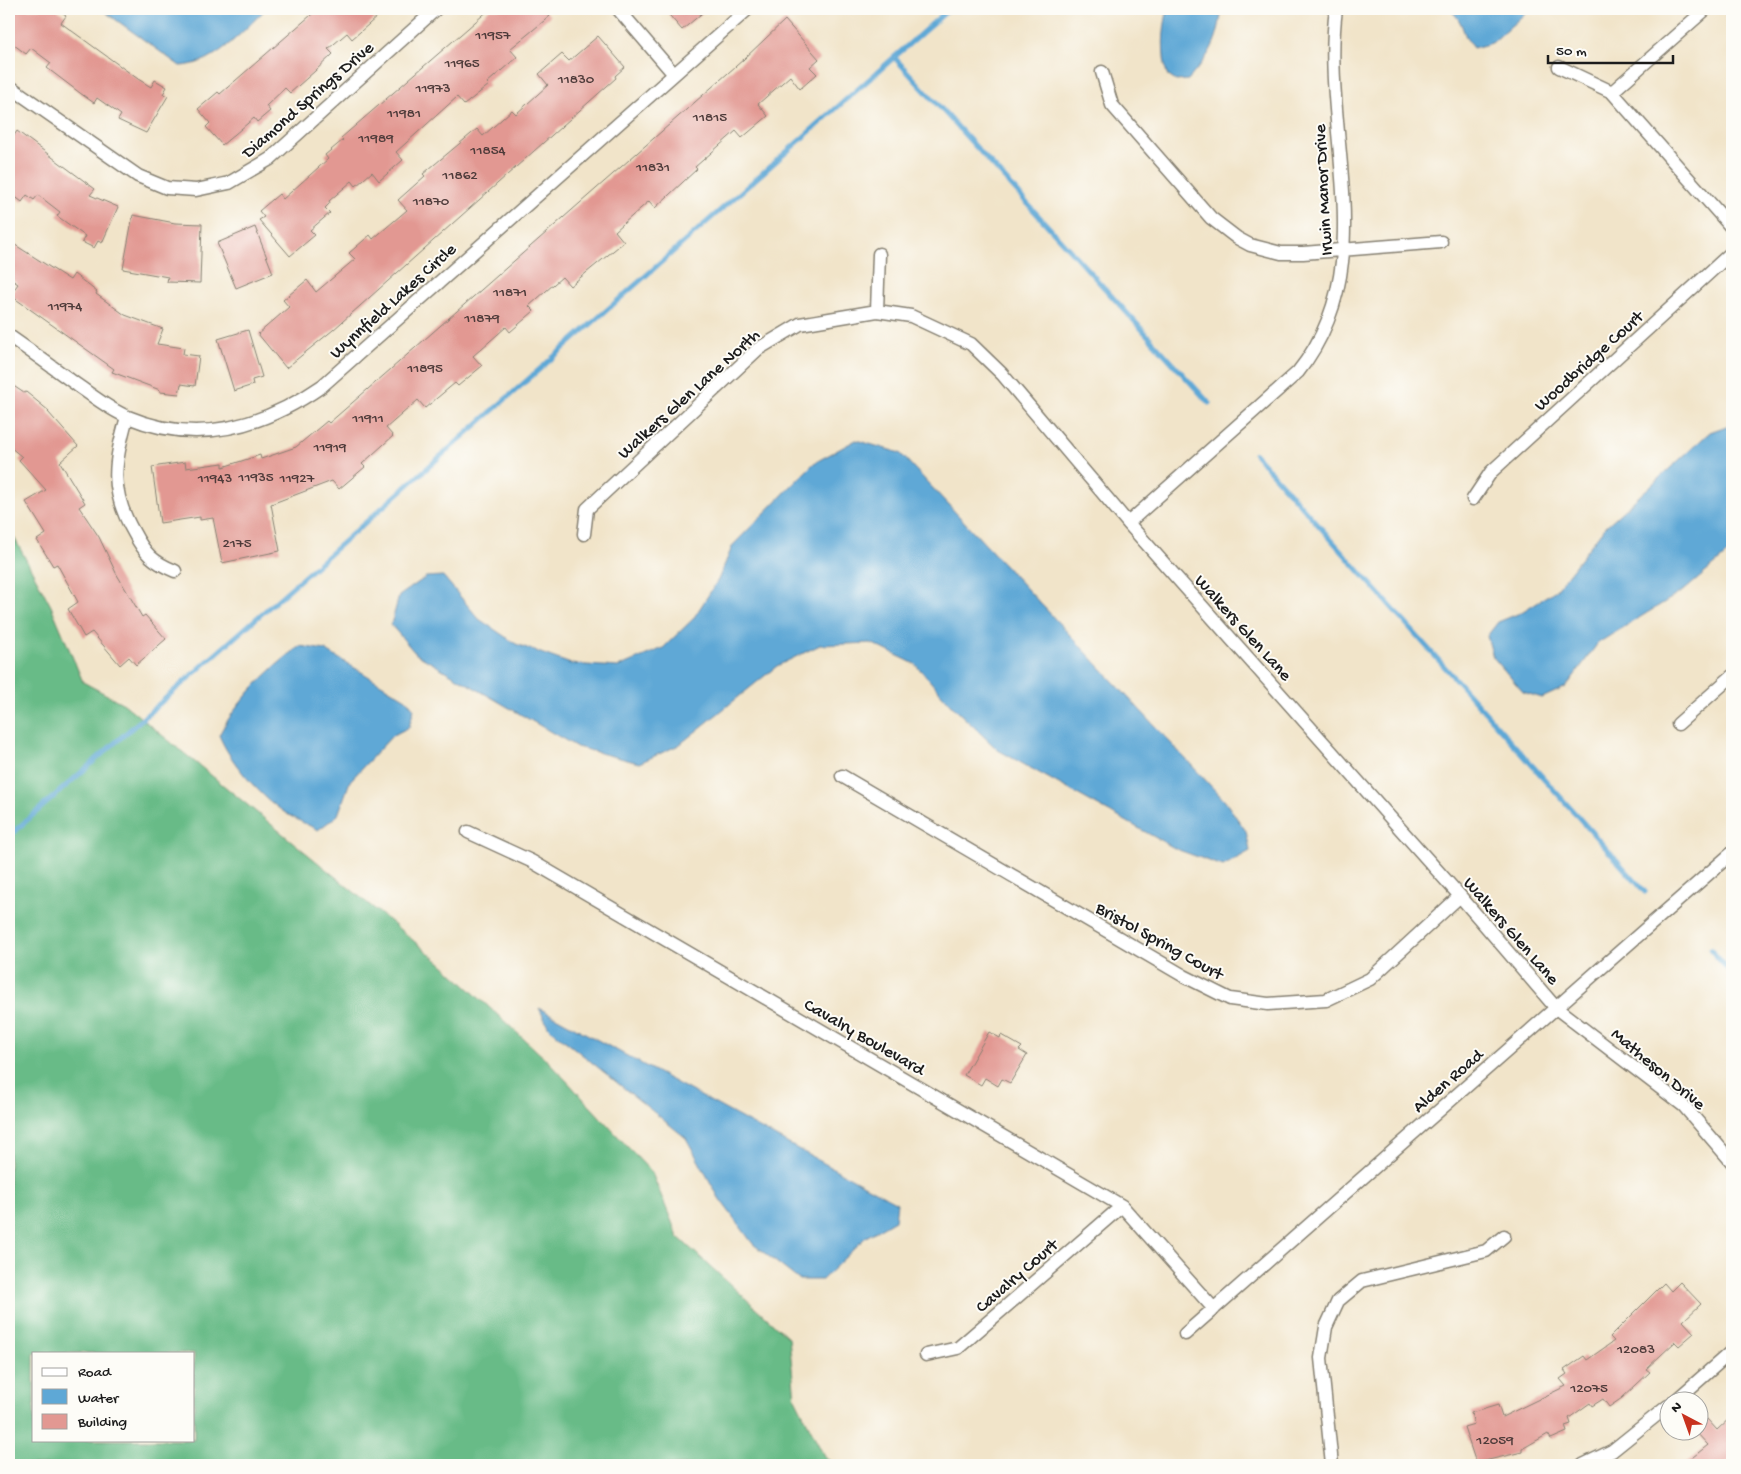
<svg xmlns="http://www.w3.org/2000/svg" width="1741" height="1474" font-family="'Gochi Hand',sans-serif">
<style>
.forest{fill:#68bb87;stroke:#426c52;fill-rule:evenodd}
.water{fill:#5ea8d6;stroke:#3d6279}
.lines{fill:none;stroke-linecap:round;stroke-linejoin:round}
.stream{stroke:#5ea8d6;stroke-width:5}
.building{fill:#e29892}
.street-casing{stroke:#868072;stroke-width:15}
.street{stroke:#fff;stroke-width:12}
.labels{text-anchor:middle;stroke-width:4;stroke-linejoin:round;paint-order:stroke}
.number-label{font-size:15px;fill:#4e3b3a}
.street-label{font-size:18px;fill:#1c1c1c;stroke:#fdfcf7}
</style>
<rect width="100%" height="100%" fill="#fdfcf7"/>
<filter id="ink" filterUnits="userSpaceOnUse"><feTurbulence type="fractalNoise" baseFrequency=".02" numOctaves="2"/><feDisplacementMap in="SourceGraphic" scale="10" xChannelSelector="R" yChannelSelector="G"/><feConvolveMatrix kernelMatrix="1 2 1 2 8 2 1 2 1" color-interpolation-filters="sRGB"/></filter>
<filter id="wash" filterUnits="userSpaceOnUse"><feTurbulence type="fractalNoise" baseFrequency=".0096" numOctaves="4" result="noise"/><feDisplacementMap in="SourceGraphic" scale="20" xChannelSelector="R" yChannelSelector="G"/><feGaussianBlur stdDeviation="1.12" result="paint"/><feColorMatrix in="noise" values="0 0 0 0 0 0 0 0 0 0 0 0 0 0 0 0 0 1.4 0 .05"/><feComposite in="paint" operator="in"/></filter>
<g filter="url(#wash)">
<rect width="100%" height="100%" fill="#f1e4c9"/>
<!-- forest -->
<path class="forest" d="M 9,528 L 51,606 L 83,682 L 124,704 L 442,964 L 550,1063 L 652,1173 L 678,1237 L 789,1338 L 795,1398 L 824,1456 L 835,1465 L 9,1465 ZM 34,1353 L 194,1353 L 194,1440 L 34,1440 Z"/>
<!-- water -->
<path class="water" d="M 101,9 L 266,9 C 242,31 216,65 180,66 Z
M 1168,9 L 1222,9 C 1217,44 1211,53 1188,80 L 1176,81 L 1167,75 C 1162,52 1162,32 1168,9 Z
M 1449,9 L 1530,9 L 1492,43 L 1473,48 C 1460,32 1466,23 1449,9 Z
M 1732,424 L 1732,550 L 1686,589 L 1598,643 L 1566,687 L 1542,698 L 1523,692 L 1493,657 L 1487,636 L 1498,622 L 1520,613 L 1556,590 L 1605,527 L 1710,432 Z
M 856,440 L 900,453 L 1224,800 L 1246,831 L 1250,851 L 1223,866 L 1176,849 L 998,750 L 952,706 L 915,664 L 871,643 L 820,645 L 777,666 L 679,745 L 639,763 L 577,747 L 416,654 L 391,625 L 399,596 L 426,577 L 443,576 L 479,619 L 516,644 L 571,664 L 618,667 L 663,648 L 693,619 L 718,580 L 733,545 L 814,463 Z
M 300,646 L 325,650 L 406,699 L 414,709 L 409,727 L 392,736 L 350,781 L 338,815 L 318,830 C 307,824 294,819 284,812 C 259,795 230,762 219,735 C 237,701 269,669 300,646 Z
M 539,1008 L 897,1203 L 895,1220 L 866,1237 L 822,1280 L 799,1280 L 753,1244 L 719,1198 L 686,1138 L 549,1028 Z"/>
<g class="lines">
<!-- stream -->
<path class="stream" d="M 894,57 L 1209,403
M 1255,454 L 1645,892
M 9,836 L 949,9
M 1711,950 L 1732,974"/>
</g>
<g id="blocks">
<!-- building -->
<path class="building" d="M 9,9 L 56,9 L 66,16 L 61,23 L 138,79 L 151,87 L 155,80 L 167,87 L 163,94 L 168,96 L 146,133 L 118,120 L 121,115 L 97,98 L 94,103 L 80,93 L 47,68 L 51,63 L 31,48 L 26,54 L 9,41 Z
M 318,9 L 386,9 L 352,39 L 347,33 L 328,49 L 333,54 L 315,71 L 290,93 L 285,88 L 266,106 L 270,111 L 257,122 L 254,118 L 222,145 L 206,127 L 210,123 L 198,109 L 218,92 L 220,94 Z
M 490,9 L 544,9 L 550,16 L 510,49 L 517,57 L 487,83 L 489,85 L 464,105 L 457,97 L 396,152 L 403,160 L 379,181 L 372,172 L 356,186 L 352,181 L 329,201 L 330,203 L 325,208 L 330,213 L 310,230 L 315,235 L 290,256 L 259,220 L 264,217 L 259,211 L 279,194 L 283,199 L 328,159 L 325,155 L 343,140 L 341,138 Z
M 664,9 L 707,9 L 682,30 Z
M 785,20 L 819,59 L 810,67 L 817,74 L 800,89 L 790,76 L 758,104 L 768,116 L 742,138 L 736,131 L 695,167 L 697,169 L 655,208 L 649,201 L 615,231 L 624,242 L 570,286 L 562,277 L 529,306 L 534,311 L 510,332 L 506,327 L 473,356 L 482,366 L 458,386 L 455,383 L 425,408 L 418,400 L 386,428 L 393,436 L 362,464 L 365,467 L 339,489 L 332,481 L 271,504 L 280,551 L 222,563 L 213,518 L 200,520 L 200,517 L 160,523 L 152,467 L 185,462 L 186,468 L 223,463 L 223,467 L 260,455 L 261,459 L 296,447 L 327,421 L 329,423 L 391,369 L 744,59 Z
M 598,36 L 625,67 L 615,76 L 616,78 L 333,330 L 286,368 L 258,334 L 289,307 L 283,300 L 307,280 L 316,292 L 355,259 L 349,253 L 370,235 L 373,239 L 407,210 L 398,200 L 425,176 L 423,174 L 477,129 L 483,136 L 512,110 L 516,114 L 548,85 L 539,74 L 562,54 L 569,61 Z
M 17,131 L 95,189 L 90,195 L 118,207 L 102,243 L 98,241 L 94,248 L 82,242 L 85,236 L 57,216 L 60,212 L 38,195 L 34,200 L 27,195 L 22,202 L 9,192 L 9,143 Z
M 133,215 L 175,223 L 202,224 L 200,283 L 167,282 L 168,277 L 123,269 Z
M 255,227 L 273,273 L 236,288 L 217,243 Z
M 9,241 L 70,280 L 74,274 L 97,292 L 96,294 L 125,315 L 163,329 L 157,344 L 184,348 L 183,354 L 199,356 L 195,386 L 181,384 L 179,394 L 160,392 L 160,390 L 112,372 L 114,369 L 10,295 L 18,284 L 9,278 Z
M 248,330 L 262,377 L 252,380 L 253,385 L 234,391 L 218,339 Z
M 9,383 L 24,393 L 26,392 L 49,411 L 48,412 L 78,446 L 60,462 L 85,503 L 79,507 L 99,537 L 116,573 L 142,617 L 145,615 L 166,639 L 136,665 L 129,657 L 120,665 L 92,632 L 84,637 L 68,609 L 78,602 L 57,564 L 53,566 L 37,540 L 46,534 L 26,502 L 46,490 L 19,460 L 22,457 L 9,446 Z
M 989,1032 L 1000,1038 L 1001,1035 L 1022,1047 L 1019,1050 L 1027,1055 L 1010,1083 L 1002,1079 L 998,1086 L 985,1078 L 981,1085 L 964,1075 Z
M 1680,1282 L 1701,1304 L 1683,1321 L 1694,1333 L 1679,1346 L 1675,1342 L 1646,1369 L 1650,1372 L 1622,1398 L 1609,1407 L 1603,1399 L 1592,1406 L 1590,1403 L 1569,1418 L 1571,1424 L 1565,1426 L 1567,1432 L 1551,1439 L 1548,1434 L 1522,1449 L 1522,1452 L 1476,1463 L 1464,1427 L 1474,1424 L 1471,1413 L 1498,1405 L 1502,1417 L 1566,1386 L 1560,1379 L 1567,1374 L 1564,1370 L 1584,1356 L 1587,1360 L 1614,1341 L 1610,1337 L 1664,1283 L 1671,1291 Z
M 1732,1416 L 1732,1459 L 1725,1465 L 1683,1465 L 1708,1445 L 1696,1432 L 1698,1432 L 1698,1427 L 1707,1419 L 1717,1430 Z"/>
</g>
</g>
<g filter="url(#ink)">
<use href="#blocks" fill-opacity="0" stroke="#868072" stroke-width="1"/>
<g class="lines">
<!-- street casing -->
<g class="street-casing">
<path id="street" d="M 618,9 L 673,73
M 1559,67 L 1612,92 L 1732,228
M 1102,72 L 1112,105 L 1211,218 L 1237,238 L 1250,245 L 1281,253 L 1303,253 L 1441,242
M 9,86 L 138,176 L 167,188 L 196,190 L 229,183 L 270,159 L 436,9
M 1612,92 L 1706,9
M 877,311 L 879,254
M 9,336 C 32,352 54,368 77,385 C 93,396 110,410 128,417 C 197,446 263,427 322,386 L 748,9
M 127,417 C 114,463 109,490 134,533 C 145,554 153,562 175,571
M 1473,499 L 1491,472 L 1732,252
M 1128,523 L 1298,372 C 1384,264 1320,132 1336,9
M 584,534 L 587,509 L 758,349 L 800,324 L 877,311 L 911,316 L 971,344 L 1002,374 L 1128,523 L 1460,896 L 1556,1008 L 1684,1106 L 1732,1162
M 1678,724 L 1732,676
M 842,776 L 1184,976 L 1230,999 L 1268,1004 L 1326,1000 L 1370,979 L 1460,896
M 468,832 L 531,861 L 1122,1206 L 1214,1309
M 1185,1334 L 1732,853
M 926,1355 L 958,1348 L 1122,1206
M 1674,1402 L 1732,1351
M 1332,1465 L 1321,1358 L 1326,1327 L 1338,1301 L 1362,1281 L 1486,1251 L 1504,1236
M 1583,1465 L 1612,1451 L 1668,1406"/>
</g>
<!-- street -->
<use href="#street" class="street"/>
</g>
</g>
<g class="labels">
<!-- number labels -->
<g class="number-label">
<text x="493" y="39">11957</text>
<text x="462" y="67">11965</text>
<text x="576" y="83">11830</text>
<text x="433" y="92">11973</text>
<text x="404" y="117">11981</text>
<text x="710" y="121">11815</text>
<text x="376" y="142">11989</text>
<text x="488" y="154">11854</text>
<text x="653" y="171">11831</text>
<text x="460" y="179">11862</text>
<text x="431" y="205">11870</text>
<text x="510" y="296">11871</text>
<text x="65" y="310">11974</text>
<text x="482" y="322">11879</text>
<text x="425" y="372">11895</text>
<text x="368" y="422">11911</text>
<text x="330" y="451">11919</text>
<text x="256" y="481">11935</text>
<text x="215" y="482">11943</text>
<text x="297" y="482">11927</text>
<text x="237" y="547">2175</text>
<text x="1636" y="1353">12083</text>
<text x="1589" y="1392">12075</text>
<text x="1495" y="1444">12059</text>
</g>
<!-- street labels -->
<g class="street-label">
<text transform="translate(307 99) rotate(-41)" y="6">Diamond Springs Drive</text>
<text transform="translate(1322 190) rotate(-93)" y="6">Irwin Manor Drive</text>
<text transform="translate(392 300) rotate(-42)" y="6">Wynnfield Lakes Circle</text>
<text transform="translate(1588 360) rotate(-42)" y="6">Woodbridge Court</text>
<text transform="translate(688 393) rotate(-42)" y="6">Walkers Glen Lane North</text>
<text transform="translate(1244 627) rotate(48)" y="6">Walkers Glen Lane</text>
<text transform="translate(1512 930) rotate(49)" y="6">Walkers Glen Lane</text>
<text transform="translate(1160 940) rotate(29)" y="6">Bristol Spring Court</text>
<text transform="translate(865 1036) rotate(30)" y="6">Cavalry Boulevard</text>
<text transform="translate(1659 1068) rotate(40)" y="6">Matheson Drive</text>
<text transform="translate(1447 1080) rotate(-41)" y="6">Alden Road</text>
<text transform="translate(1016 1275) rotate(-41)" y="6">Cavalry Court</text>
</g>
</g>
<!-- margin -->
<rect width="1741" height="1474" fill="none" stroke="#fdfcf7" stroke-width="30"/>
<!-- legend -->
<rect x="32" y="1352" width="162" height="90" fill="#fdfcf7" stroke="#a3a29f"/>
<rect x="42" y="1368" width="25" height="8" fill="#ffffff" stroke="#a3a29f"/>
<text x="78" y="1376" font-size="15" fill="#1c1c1c">Road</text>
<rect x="42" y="1389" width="25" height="15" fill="#5ea8d6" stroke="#a3a29f"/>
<text x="78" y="1402" font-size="15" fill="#1c1c1c">Water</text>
<rect x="42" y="1414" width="25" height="15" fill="#e29892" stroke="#a3a29f"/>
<text x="78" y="1426" font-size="15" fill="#1c1c1c">Building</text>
<!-- north arrow -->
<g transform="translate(1684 1416) rotate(319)"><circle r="24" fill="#fdfcf7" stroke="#a3a29f"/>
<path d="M0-4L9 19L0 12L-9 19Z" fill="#c8321e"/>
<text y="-8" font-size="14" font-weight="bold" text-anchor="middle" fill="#1c1c1c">N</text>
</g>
<!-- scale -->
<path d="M1548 55v8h125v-8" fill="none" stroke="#1c1c1c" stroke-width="2.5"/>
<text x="1556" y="55" font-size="15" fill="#1c1c1c" stroke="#fdfcf7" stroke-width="4" paint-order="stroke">50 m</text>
</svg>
